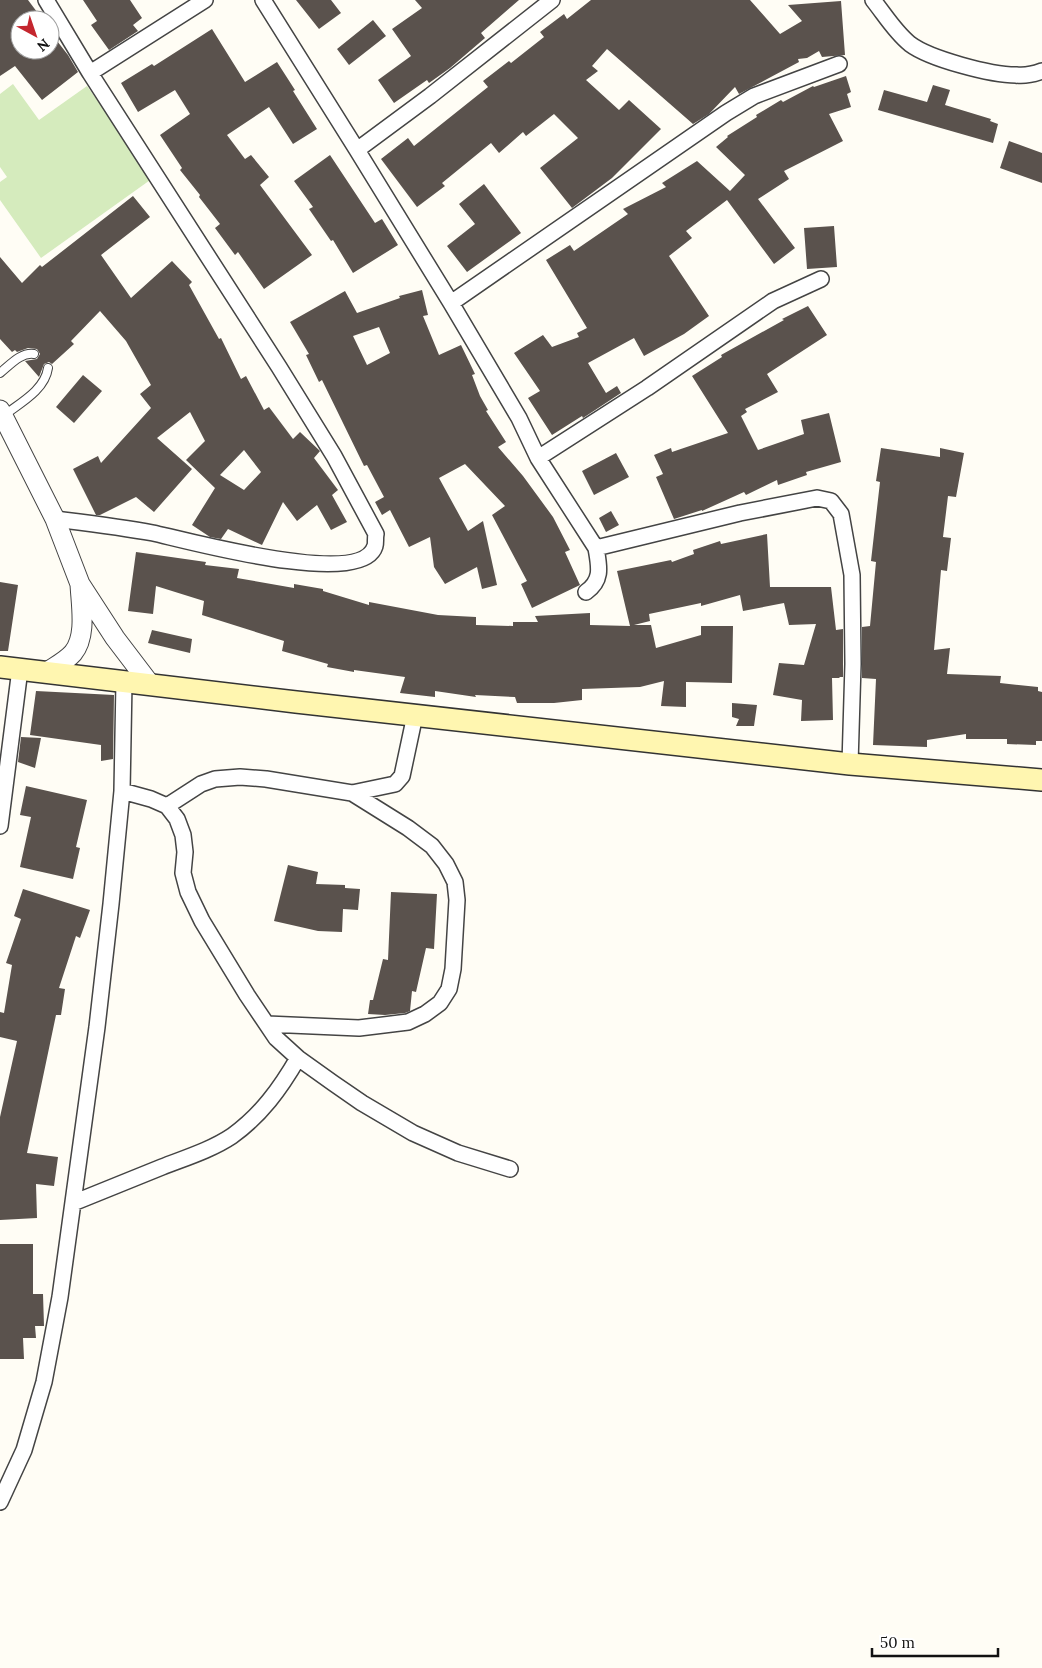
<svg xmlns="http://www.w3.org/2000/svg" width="1042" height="1668" font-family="Lora,serif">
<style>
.green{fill:#d5ebbd}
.building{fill:#5a524d;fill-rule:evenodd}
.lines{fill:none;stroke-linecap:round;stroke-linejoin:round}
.service-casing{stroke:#444;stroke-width:10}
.minor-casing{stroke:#444;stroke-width:18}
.tertiary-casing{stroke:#444;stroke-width:21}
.secondary-casing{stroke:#333;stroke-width:24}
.service{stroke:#fff;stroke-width:8}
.minor{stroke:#fff;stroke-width:15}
.tertiary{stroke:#fff;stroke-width:19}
.secondary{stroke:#fff6b0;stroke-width:21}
</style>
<rect width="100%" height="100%" fill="#fffdf5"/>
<!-- green -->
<path class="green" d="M 13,84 L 39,120 L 87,86 L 153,178 L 41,258 L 0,200 L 0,182 L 7,177 L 0,167 L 0,94 Z"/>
<!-- building -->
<path class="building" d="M 0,0 L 28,0 L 43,20 L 20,20 L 20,50 L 50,50 L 50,32 L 68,55 L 78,72 L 42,100 L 15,66 L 0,76 Z
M 83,0 L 130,0 L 142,18 L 133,25 L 138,31 L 109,50 L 91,25 L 97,21 Z
M 296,0 L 331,0 L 341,13 L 319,29 Z
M 415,0 L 519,0 L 481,33 L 485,38 L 450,68 L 429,83 L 427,80 L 394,103 L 378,80 L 411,56 L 392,29 L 422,8 Z
M 591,0 L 750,0 L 780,34 L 802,21 L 788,5 L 841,1 L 845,55 L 822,57 L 819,51 L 807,58 L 798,59 L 799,62 L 739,94 L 735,87 L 709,114 L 693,124 L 607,49 L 592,66 L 598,71 L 586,80 L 619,110 L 629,100 L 661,129 L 612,178 L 572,208 L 540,168 L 578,138 L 554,114 L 526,136 L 523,132 L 499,153 L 491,143 L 442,183 L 445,186 L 417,207 L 381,159 L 408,138 L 414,146 L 488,87 L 483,81 L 509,61 L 511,63 L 544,37 L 540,32 L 564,14 L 567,19 Z
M 373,20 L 386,36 L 349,65 L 337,49 Z
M 212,29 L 245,82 L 277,62 L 295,90 L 293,91 L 317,129 L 293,144 L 269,107 L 227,135 L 245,159 L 251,155 L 269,177 L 260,185 L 312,255 L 264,289 L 238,252 L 235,255 L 215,228 L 220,224 L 199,197 L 200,195 L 180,170 L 182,168 L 160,135 L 190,114 L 175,90 L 138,112 L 121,83 L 152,64 L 154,66 Z
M 846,76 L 851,92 L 847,94 L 851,107 L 829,114 L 843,141 L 784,171 L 789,179 L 758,199 L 795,248 L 774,264 L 727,200 L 686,231 L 692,238 L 669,256 L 709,316 L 684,334 L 644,356 L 634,338 L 588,363 L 606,393 L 617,386 L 621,393 L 583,418 L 582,416 L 552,435 L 528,398 L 540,391 L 514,353 L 543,335 L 552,347 L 579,337 L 577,333 L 587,328 L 546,260 L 570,245 L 574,251 L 628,214 L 623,209 L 666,187 L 662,183 L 697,161 L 730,191 L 745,175 L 716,147 L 728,137 L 727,136 L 757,117 L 756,115 L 781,100 L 783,102 L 813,86 L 814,87 Z
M 933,85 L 950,90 L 945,105 L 991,119 L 990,121 L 998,124 L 993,143 L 878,110 L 884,90 L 927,102 Z
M 1009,141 L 1042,153 L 1042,183 L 1000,168 Z
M 330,155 L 375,223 L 382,219 L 398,245 L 353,273 L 333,240 L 331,241 L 309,209 L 313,207 L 294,181 Z
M 484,184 L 521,233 L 467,272 L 447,246 L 475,224 L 459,204 Z
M 133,196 L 150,217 L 101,255 L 131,298 L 172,261 L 192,282 L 189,285 L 219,339 L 221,338 L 241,379 L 246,376 L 264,410 L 269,407 L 293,439 L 300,432 L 320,451 L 314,458 L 338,490 L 332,495 L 347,522 L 331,530 L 317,505 L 297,521 L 283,502 L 262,545 L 228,529 L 221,539 L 210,537 L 192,525 L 215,488 L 186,460 L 205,441 L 190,412 L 157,438 L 192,469 L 154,512 L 136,497 L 100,515 L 96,515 L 73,469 L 98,456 L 101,463 L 151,408 L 140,394 L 151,385 L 126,341 L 100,311 L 71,341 L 74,344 L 52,364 L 49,362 L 44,364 L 39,377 L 25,361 L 37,359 L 40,354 L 37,349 L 28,348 L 17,352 L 15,350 L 12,352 L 0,339 L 0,257 L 22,283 L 40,265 L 42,267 ZM 244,450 L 261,472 L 244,490 L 220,475 Z
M 834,226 L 837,267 L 807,269 L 804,228 Z
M 422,290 L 428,315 L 423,316 L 439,355 L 461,345 L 475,374 L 472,375 L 480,396 L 488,410 L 486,411 L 506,442 L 498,447 L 523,476 L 553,517 L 570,550 L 565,552 L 580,585 L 532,608 L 521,584 L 527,581 L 492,515 L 505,506 L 465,464 L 439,478 L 468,531 L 483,521 L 497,585 L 482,589 L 477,567 L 445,584 L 434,567 L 430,537 L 409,547 L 390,510 L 382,515 L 375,502 L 384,497 L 367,465 L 364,466 L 322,380 L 319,382 L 306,355 L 309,354 L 290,322 L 345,291 L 357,313 L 400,298 L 399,296 ZM 379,327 L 390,353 L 367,365 L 353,336 Z
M 808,306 L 827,335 L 767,374 L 778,392 L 745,409 L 747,412 L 741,416 L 758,450 L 804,434 L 801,420 L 829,413 L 841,462 L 806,472 L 807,475 L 778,485 L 777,480 L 746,495 L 744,492 L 702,511 L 702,510 L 674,519 L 656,477 L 663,474 L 654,455 L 671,448 L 672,452 L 728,433 L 692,376 L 722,357 L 721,355 L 784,320 L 782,319 Z
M 83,375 L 102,391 L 74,423 L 56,407 Z
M 881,448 L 940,457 L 940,448 L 964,453 L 956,497 L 948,496 L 943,537 L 951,538 L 947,571 L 941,570 L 934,650 L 950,648 L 947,674 L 1001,676 L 1000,683 L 1038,687 L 1038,691 L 1042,692 L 1042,741 L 1036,741 L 1036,745 L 1007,744 L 1007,739 L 966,739 L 966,734 L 927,740 L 927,747 L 873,745 L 876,679 L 862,678 L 862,627 L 870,626 L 876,562 L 871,561 L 880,482 L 876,481 Z
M 616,453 L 629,477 L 594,495 L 582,471 Z
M 611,511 L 619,525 L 606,532 L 599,518 Z
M 767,534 L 770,587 L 831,587 L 836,630 L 843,629 L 843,677 L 840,677 L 839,678 L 832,678 L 833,720 L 801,721 L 802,700 L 773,695 L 779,663 L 804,665 L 816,624 L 789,625 L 784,603 L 743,611 L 740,595 L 701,606 L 701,603 L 649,614 L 650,621 L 634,625 L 651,625 L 656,648 L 701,635 L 701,626 L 733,626 L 732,683 L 686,682 L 686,707 L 661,706 L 664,681 L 640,687 L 582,689 L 582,700 L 554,703 L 517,703 L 515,697 L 475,695 L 476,697 L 435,691 L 435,697 L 400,693 L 405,677 L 354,670 L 354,672 L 327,667 L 328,664 L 282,651 L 284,641 L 202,615 L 204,601 L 156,586 L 153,614 L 128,611 L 136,552 L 206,562 L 205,565 L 239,569 L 237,578 L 294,588 L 294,584 L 323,589 L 323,591 L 369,605 L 369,602 L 438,615 L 476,617 L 476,625 L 513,626 L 513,622 L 538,622 L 535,616 L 590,613 L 590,625 L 630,626 L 617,571 L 671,560 L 672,562 L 694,554 L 693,550 L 720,541 L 721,544 Z
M 0,582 L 18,585 L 8,651 L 0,651 Z
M 152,630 L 192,639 L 190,653 L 148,643 Z
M 36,691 L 114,695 L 113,759 L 101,761 L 101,745 L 30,735 Z
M 732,703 L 757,705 L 754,726 L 736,726 L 739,719 L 732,717 Z
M 21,737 L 41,738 L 35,768 L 18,762 Z
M 26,786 L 87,800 L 76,847 L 80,848 L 73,879 L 20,867 L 31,817 L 20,815 Z
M 288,865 L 318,872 L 316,884 L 345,885 L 345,888 L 360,889 L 358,910 L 343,909 L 342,932 L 318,931 L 274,921 Z
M 23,889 L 90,910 L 80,938 L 76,936 L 59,988 L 65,989 L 61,1015 L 56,1015 L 27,1153 L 58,1157 L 54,1186 L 36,1184 L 37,1218 L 0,1220 L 0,1117 L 17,1041 L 0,1037 L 0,1012 L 4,1013 L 12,965 L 6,963 L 21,919 L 14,916 Z
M 391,892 L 437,894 L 434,949 L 426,948 L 416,992 L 412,991 L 410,1011 L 405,1013 L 385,1015 L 368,1014 L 370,1000 L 373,1000 L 383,959 L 388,960 Z
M 0,1244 L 33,1244 L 33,1294 L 43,1294 L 44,1326 L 35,1326 L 36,1338 L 23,1338 L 24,1359 L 0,1359 Z"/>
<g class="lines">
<!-- service casing -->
<g class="service-casing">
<path id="service" d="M 0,373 C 10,365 21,352 34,354
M 3,416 C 20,403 45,390 48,368"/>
</g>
<!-- minor casing -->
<g class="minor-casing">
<path id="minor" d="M 46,0 L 90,73 L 279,367 L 334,456 L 376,534 C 375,538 376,543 375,546 C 362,589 185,540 153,533 C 121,527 87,523 55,519
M 263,0 L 357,150 L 451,303 L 519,418 L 538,458 L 596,548 C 599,566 603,580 586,592
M 873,0 C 885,15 895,32 910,44 C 930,59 991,75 1016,75 C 1024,76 1034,74 1042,71
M 90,73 L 205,0
M 357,150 L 430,96 L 552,0
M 451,303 L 726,113 L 754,96 L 839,64
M 538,458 L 647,388 L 773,301 L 821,279
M 596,548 L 740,513 L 817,498 L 831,501 L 841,514 L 852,575 L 853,664 L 850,764
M 122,791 L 151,799 L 167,806 L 177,819 L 183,835 L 185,852 L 183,873 L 188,892 L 202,921 L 247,995 L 276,1038 L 298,1058 L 333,1083 L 362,1103 L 413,1133 L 458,1153 L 510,1169
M 167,806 L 201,784 L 215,779 L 240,777 L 266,779 L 352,793 L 395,784 L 402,776 L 415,715
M 0,826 L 20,669
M 267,1024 L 359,1028 L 408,1022 L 425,1014 L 440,1003 L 449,989 L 453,969 L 457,900 L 455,882 L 446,864 L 432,846 L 408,828 L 352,793
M 73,1203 C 103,1191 132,1179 162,1167 C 185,1158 211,1150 232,1136 C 261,1115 280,1089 298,1058
M 0,1502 L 24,1450 L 44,1382 L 60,1297 L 97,1027 L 111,904 L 122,791 L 124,682"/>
</g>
<!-- tertiary casing -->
<g class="tertiary-casing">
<path id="tertiary" d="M 0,410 L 55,519 L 80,584 L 115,638 L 150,684
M 47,672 C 56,666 66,661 73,653 C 87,636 81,606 80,584"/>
</g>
<!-- secondary casing -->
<g class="secondary-casing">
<path id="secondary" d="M 0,667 L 296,702 L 850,764 L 1042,780"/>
</g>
<!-- service -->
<use href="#service" class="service"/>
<!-- minor -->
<use href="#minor" class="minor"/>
<!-- tertiary -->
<use href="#tertiary" class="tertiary"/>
<!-- secondary -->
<use href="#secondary" class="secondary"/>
</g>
<!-- north arrow -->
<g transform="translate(35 35) rotate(140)"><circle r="24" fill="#ffffff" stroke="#a0a0a0"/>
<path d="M0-4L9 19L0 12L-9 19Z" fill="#c4262e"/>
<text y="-8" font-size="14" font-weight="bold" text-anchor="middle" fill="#111111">N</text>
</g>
<!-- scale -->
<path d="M872 1648v8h126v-8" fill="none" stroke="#111111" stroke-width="2.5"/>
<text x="880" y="1648" font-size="15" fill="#111111" stroke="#ffffff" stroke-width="4" paint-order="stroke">50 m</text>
</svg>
